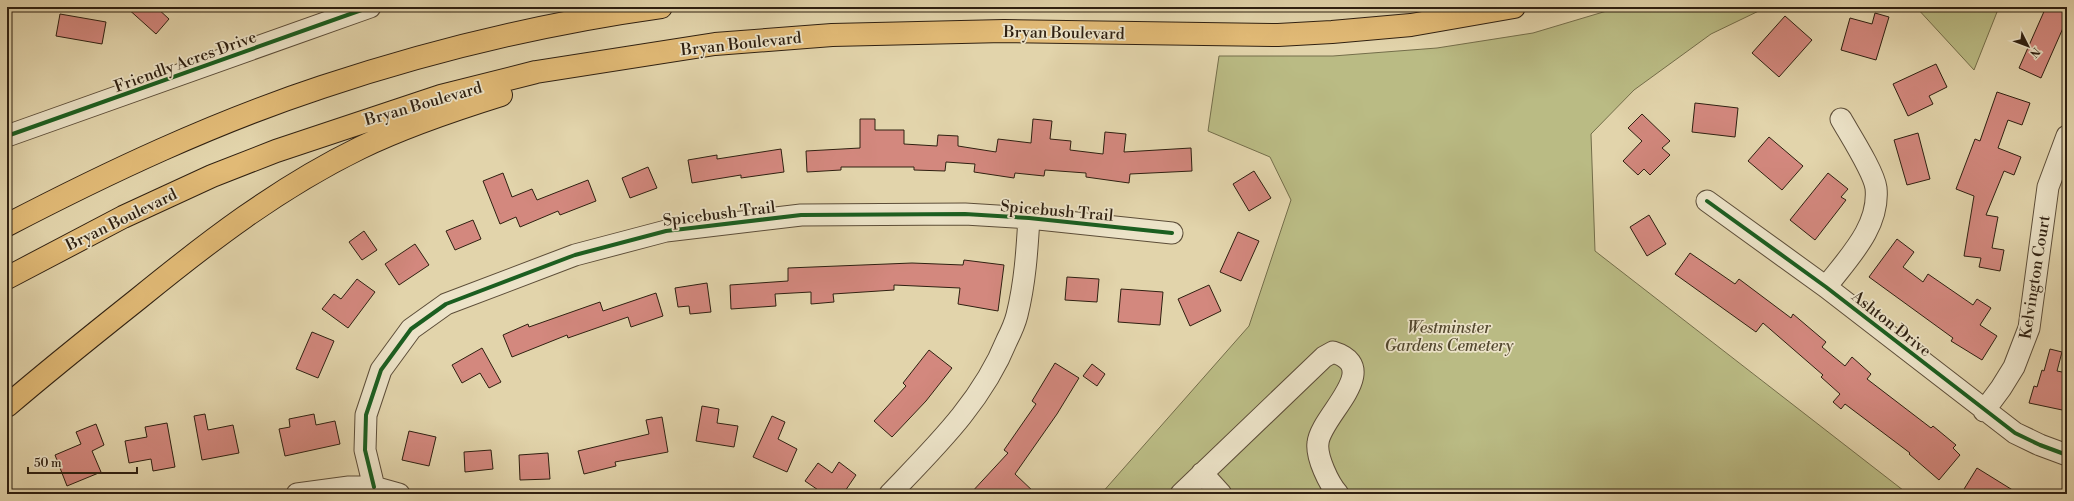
<svg xmlns="http://www.w3.org/2000/svg" width="2074" height="501" font-family="'Libre Bodoni',serif">
<style>
.green{fill:#babb84;stroke:#746e4a}
.building{fill:#d3887e;stroke:#2f2011}
.lines{fill:none;stroke-linecap:round;stroke-linejoin:round}
.minor-casing{stroke:#5c4d38;stroke-width:23}
.highway-casing{stroke:#2f2011;stroke-width:24}
.minor{stroke:#ece3c8;stroke-width:21}
.highway{stroke:#e1ba76;stroke-width:22}
.cycleway-casing{stroke:#ece3c8;stroke-width:6}
.cycleway{stroke:#1b5e20;stroke-width:4}
.labels{text-anchor:middle;stroke-width:3.5;stroke-linejoin:round;paint-order:stroke}
.street-label{font-size:16px;fill:#2f2011;stroke:#ece3c8}
.park-label{font-size:16px;font-style:italic;fill:#52472e;stroke:#ece3c8}
</style>
<rect width="100%" height="100%" fill="#e2d4ab"/>
<filter id="stains"><feTurbulence type="fractalNoise" baseFrequency=".005" numOctaves="4"/><feColorMatrix values="0 0 0 0 .2 0 0 0 0 .09 0 0 0 0 .02 0 0 0 .5 -.17"/></filter>
<radialGradient id="worn" r=".72"><stop offset=".6" stop-color="#630" stop-opacity="0"/><stop offset="1" stop-color="#630" stop-opacity=".3"/></radialGradient>
<!-- green -->
<path class="green" d="M 1620,7 L 1767,7 L 1711,34 L 1634,90 L 1591,134 L 1595,251 L 1908,494 L 1101,494 L 1249,326 L 1291,200 L 1270,157 L 1208,131 L 1219,56 L 1333,56 L 1437,48 L 1533,33 Z
M 1916,7 L 1999,7 L 1974,70 Z"/>
<!-- building -->
<path class="building" d="M 126,7 L 156,7 L 169,19 L 156,34 Z
M 2046,7 L 2067,7 L 2067,19 L 2041,78 L 2019,68 Z
M 1875,13 L 1889,17 L 1876,60 L 1841,50 L 1850,18 L 1872,24 Z
M 60,14 L 106,22 L 102,44 L 56,36 Z
M 1785,16 L 1812,40 L 1779,77 L 1752,53 Z
M 1936,64 L 1947,87 L 1929,96 L 1933,104 L 1908,116 L 1893,84 Z
M 1997,92 L 2030,103 L 2022,125 L 2008,120 L 1998,148 L 2021,157 L 2014,175 L 2004,171 L 1986,215 L 1998,217 L 1992,248 L 2004,250 L 2000,271 L 1979,267 L 1981,258 L 1964,256 L 1974,196 L 1956,189 L 1975,139 L 1980,141 Z
M 1695,103 L 1738,108 L 1735,137 L 1692,132 Z
M 1642,114 L 1670,141 L 1662,148 L 1670,155 L 1650,175 L 1644,169 L 1638,175 L 1623,161 L 1642,141 L 1628,128 Z
M 860,119 L 875,119 L 875,130 L 904,130 L 904,144 L 937,146 L 938,135 L 958,136 L 958,146 L 996,152 L 998,139 L 1031,143 L 1033,119 L 1052,121 L 1050,139 L 1071,141 L 1070,150 L 1103,154 L 1105,132 L 1126,134 L 1124,152 L 1191,148 L 1192,171 L 1130,174 L 1129,183 L 1086,177 L 1086,173 L 1045,170 L 1044,176 L 1015,173 L 1014,178 L 974,172 L 975,164 L 946,162 L 945,171 L 914,170 L 914,167 L 841,167 L 841,170 L 807,172 L 806,151 L 860,148 Z
M 1918,133 L 1930,179 L 1907,185 L 1894,140 Z
M 1769,137 L 1803,166 L 1782,190 L 1748,161 Z
M 781,149 L 784,172 L 741,178 L 741,175 L 692,183 L 688,160 L 717,155 L 717,159 Z
M 648,167 L 657,188 L 630,198 L 622,178 Z
M 1254,171 L 1271,198 L 1249,211 L 1233,184 Z
M 503,173 L 512,197 L 532,189 L 537,200 L 588,180 L 596,201 L 560,215 L 558,211 L 520,227 L 516,217 L 500,224 L 483,181 Z
M 1828,173 L 1848,189 L 1841,197 L 1846,200 L 1815,240 L 1790,220 Z
M 1649,215 L 1666,244 L 1647,256 L 1630,227 Z
M 473,220 L 481,239 L 455,250 L 446,231 Z
M 364,231 L 377,250 L 362,260 L 349,242 Z
M 1238,232 L 1259,241 L 1241,281 L 1220,272 Z
M 1897,239 L 1914,252 L 1903,267 L 1923,282 L 1928,274 L 1973,305 L 1977,299 L 1991,308 L 1980,325 L 1997,336 L 1982,360 L 1951,341 L 1953,338 L 1869,277 Z
M 415,244 L 429,265 L 399,285 L 385,264 Z
M 1690,253 L 1735,284 L 1739,279 L 1791,318 L 1793,314 L 1826,342 L 1822,347 L 1845,366 L 1852,357 L 1871,374 L 1867,379 L 1931,428 L 1933,426 L 1956,445 L 1953,448 L 1960,455 L 1939,480 L 1909,454 L 1910,453 L 1845,404 L 1841,409 L 1833,402 L 1840,394 L 1821,377 L 1823,375 L 1763,323 L 1756,332 L 1675,274 Z
M 964,260 L 1004,265 L 998,311 L 958,304 L 960,288 L 894,285 L 894,290 L 833,294 L 834,302 L 811,304 L 811,292 L 775,294 L 776,306 L 731,309 L 730,285 L 788,281 L 788,268 L 912,263 L 963,265 Z
M 1067,277 L 1099,279 L 1097,302 L 1065,300 Z
M 357,279 L 375,292 L 348,328 L 322,309 L 334,294 L 341,299 Z
M 707,283 L 711,312 L 690,314 L 689,306 L 678,307 L 675,288 Z
M 1209,285 L 1221,311 L 1190,326 L 1178,299 Z
M 1121,289 L 1163,292 L 1160,325 L 1118,322 Z
M 656,293 L 663,316 L 631,327 L 628,317 L 568,338 L 567,335 L 512,357 L 503,335 L 528,324 L 529,327 L 600,302 L 603,311 Z
M 312,332 L 334,341 L 318,378 L 296,369 Z
M 482,348 L 501,382 L 489,388 L 480,373 L 462,383 L 452,365 Z
M 2050,349 L 2062,352 L 2057,371 L 2067,373 L 2067,411 L 2029,403 L 2034,386 L 2037,387 L 2042,370 L 2044,371 Z
M 929,350 L 952,368 L 926,401 L 892,437 L 874,421 L 906,386 L 903,383 Z
M 1055,363 L 1079,378 L 1057,414 L 1015,474 L 1036,494 L 970,494 L 1008,453 L 1004,450 L 1036,404 L 1032,401 Z
M 1092,364 L 1105,374 L 1097,386 L 1083,376 Z
M 702,406 L 719,409 L 717,423 L 738,426 L 734,447 L 696,441 Z
M 205,414 L 208,430 L 233,425 L 239,453 L 202,460 L 194,416 Z
M 314,414 L 316,425 L 335,421 L 340,444 L 285,456 L 279,429 L 290,427 L 289,419 Z
M 772,416 L 785,422 L 778,439 L 797,449 L 787,472 L 753,457 Z
M 662,417 L 668,452 L 615,462 L 616,466 L 584,474 L 578,451 L 649,434 L 646,420 Z
M 167,423 L 175,467 L 153,471 L 151,459 L 129,463 L 125,441 L 147,437 L 145,427 Z
M 96,424 L 104,445 L 92,451 L 101,472 L 67,486 L 55,455 L 81,444 L 76,432 Z
M 409,431 L 436,437 L 429,466 L 402,460 Z
M 491,450 L 493,469 L 465,472 L 464,452 Z
M 548,453 L 550,479 L 520,480 L 519,455 Z
M 839,462 L 856,475 L 843,494 L 824,494 L 805,481 L 818,463 L 832,473 Z
M 1977,468 L 2019,494 L 1961,494 Z"/>
<g class="lines">
<!-- minor casing -->
<g class="minor-casing">
<path id="minor" d="M 7,136 L 370,7
M 1707,201 L 1826,287 L 2015,433 L 2040,445 L 2067,455
M 1826,287 C 1848,258 1880,227 1876,188 C 1874,172 1850,135 1841,119
M 1984,411 L 2001,388 L 2014,367 L 2029,328 L 2048,187 L 2067,136
M 1202,473 L 1221,494
M 374,487 L 365,450 L 366,415 L 381,370 L 411,329 L 446,304 L 575,255 L 666,231 L 801,215 L 965,214 L 1029,218 L 1172,233
M 297,494 L 349,487 L 374,487 L 399,494
M 890,494 C 935,447 982,402 1007,340 C 1011,332 1015,323 1017,315 C 1025,283 1027,251 1029,218
M 1181,494 L 1324,357 L 1333,352 C 1385,368 1320,416 1318,443 C 1316,457 1329,484 1338,494"/>
</g>
<!-- highway casing -->
<g class="highway-casing">
<path id="highway" d="M 7,225 C 109,172 213,123 322,87 C 433,50 546,23 661,7
M 7,278 L 123,217 L 212,176 L 276,151 L 441,96 L 536,72 L 715,44 L 832,35 L 1004,31 L 1278,35 L 1332,32 L 1411,25 L 1514,7
M 7,406 C 50,369 94,334 138,299 C 208,242 278,188 360,148 C 405,126 453,110 501,95"/>
</g>
<!-- minor -->
<use href="#minor" class="minor"/>
<!-- highway -->
<use href="#highway" class="highway"/>
<!-- cycleway casing -->
<g class="cycleway-casing">
<path id="cycleway" d="M 7,136 L 370,7
M 1707,201 L 1826,287 L 2015,433 L 2040,445 L 2067,455
M 374,487 L 365,450 L 366,415 L 381,370 L 411,329 L 446,304 L 575,255 L 666,231 L 801,215 L 965,214 L 1029,218 L 1172,233"/>
</g>
<!-- cycleway -->
<use href="#cycleway" class="cycleway"/>
</g>
<g class="labels">
<!-- street labels -->
<g class="street-label">
<text transform="translate(1064 32) rotate(1)" y="6">Bryan Boulevard</text>
<text transform="translate(741 43) rotate(-6)" y="6">Bryan Boulevard</text>
<text transform="translate(185 61) rotate(-20)" y="6">Friendly Acres Drive</text>
<text transform="translate(423 103) rotate(-16)" y="6">Bryan Boulevard</text>
<text transform="translate(1057 210) rotate(5)" y="6">Spicebush Trail</text>
<text transform="translate(719 213) rotate(-7)" y="6">Spicebush Trail</text>
<text transform="translate(121 219) rotate(-26)" y="6">Bryan Boulevard</text>
<text transform="translate(2034 277) rotate(-81)" y="6">Kelvington Court</text>
<text transform="translate(1892 323) rotate(38)" y="6">Ashton Drive</text>
</g>
<!-- park labels -->
<g class="park-label">
<text x="1449" y="333">Westminster<tspan x="1449" dy="18">Gardens Cemetery</tspan></text>
</g>
</g>
<!-- margin -->
<rect width="2074" height="501" fill="none" stroke="#e2d4ab" stroke-width="24"/>
<rect x="8" y="8" width="2058" height="485" fill="none" stroke="#2f2011" stroke-width="2"/>
<rect x="12" y="12" width="2050" height="477" fill="none" stroke="#2f2011"/>
<!-- north arrow -->
<g transform="translate(2028 46) rotate(132)" stroke="#ece3c8" stroke-width="3" paint-order="stroke">
<path d="M0-3L7 15L0 10L-7 15Z" fill="#2f2011"/>
<text y="-6" font-size="11" font-weight="bold" text-anchor="middle" fill="#2f2011">N</text>
</g>
<!-- scale -->
<path d="M28 467v6h109v-6" fill="none" stroke="#2f2011" stroke-width="2"/>
<text x="34" y="467" font-size="12" fill="#2f2011" stroke="#ece3c8" stroke-width="3" paint-order="stroke">50 m</text>
<rect width="100%" height="100%" filter="url(#stains)"/>
<rect width="100%" height="100%" fill="url(#worn)"/>
</svg>
